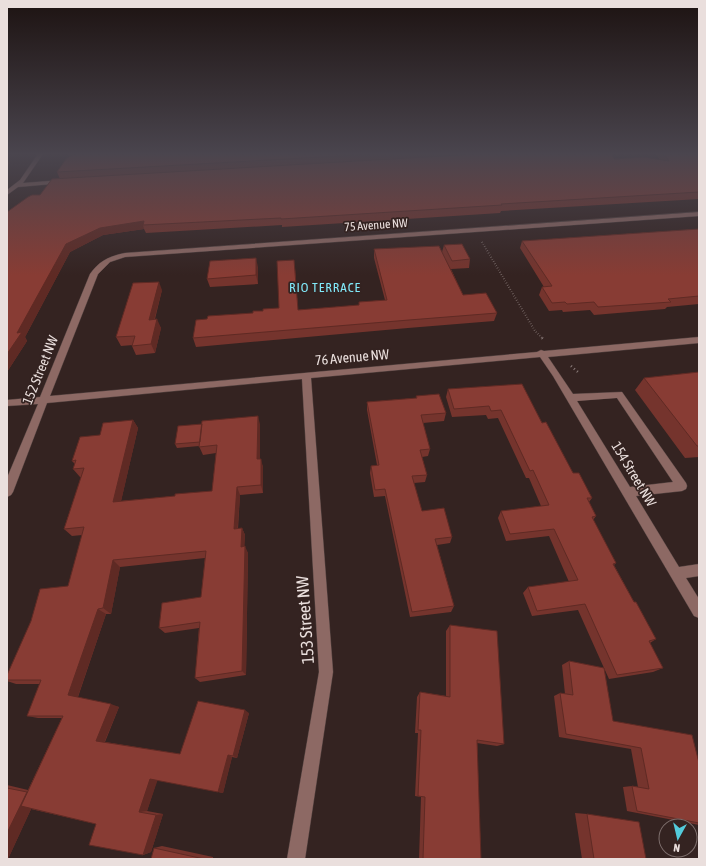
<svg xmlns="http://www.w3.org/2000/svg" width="706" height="866" font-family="'Asap Condensed',sans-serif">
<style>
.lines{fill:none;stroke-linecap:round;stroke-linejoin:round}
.minor-casing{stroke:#51413f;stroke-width:1}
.path-far1{stroke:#8c7e7c;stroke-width:2;stroke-dasharray:0.5 2;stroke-linecap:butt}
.path{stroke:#8c7e7c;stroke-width:2.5;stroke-dasharray:1 3;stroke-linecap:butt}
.minor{fill:#8d6964;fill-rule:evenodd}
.wall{fill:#75342d}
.shaded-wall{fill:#5f2a24}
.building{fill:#883c34;stroke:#5f2a24}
.labels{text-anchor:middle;stroke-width:3.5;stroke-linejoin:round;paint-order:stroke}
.far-street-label{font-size:12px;fill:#eadfdd;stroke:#342321}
.far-neighbourhood-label{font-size:13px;letter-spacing:1px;fill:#81eafa;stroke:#342321}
.street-label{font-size:14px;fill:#eadfdd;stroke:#342321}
.near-street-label{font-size:17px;fill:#eadfdd;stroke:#342321}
</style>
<rect width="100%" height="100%" fill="#342321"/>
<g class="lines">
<!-- minor casing -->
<g class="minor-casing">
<path id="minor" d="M 38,154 L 43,154 L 23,183 L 62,180 L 65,182 L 64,183 L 18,187 L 7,195 L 7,190 L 20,180 Z
M 699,212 L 699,216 L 125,257 L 110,262 L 98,274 L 50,396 L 537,352 L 541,350 L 544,351 L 699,337 L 699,343 L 548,357 L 573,394 L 622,392 L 686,483 L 687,486 L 686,489 L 682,491 L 636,496 L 679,567 L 699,564 L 699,576 L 686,578 L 699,599 L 699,618 L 694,616 L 553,376 L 540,357 L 311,378 L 333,672 L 305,859 L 287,859 L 319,672 L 302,379 L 47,403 L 13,492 L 11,495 L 7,497 L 7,478 L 38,404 L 7,406 L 7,400 L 40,397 L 90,274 C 99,261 110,256 125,253 ZM 617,398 L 673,482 L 630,487 L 577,401 Z"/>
</g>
<!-- path-far1 -->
<path class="path-far1" d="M 482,242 L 535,331 L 543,339"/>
<!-- path -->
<path class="path" d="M 542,338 L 544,340
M 571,366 L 579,373"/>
<!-- minor -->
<use href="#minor" class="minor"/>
</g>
<!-- wall -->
<path class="wall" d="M 68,154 L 612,154 L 614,159 L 660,160 L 656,154 L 699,154 L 699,199 L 501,211 L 500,213 L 282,227 L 282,225 L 146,233 L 144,229 L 103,235 L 70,252 L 25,337 L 27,341 L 7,372 L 7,212 L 40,195 L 60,179 L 57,172 L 70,156 L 69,156 Z
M 699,229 L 699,304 L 667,307 L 665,309 L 594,315 L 590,310 L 563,312 L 562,310 L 549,311 L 539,295 L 542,287 L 544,287 L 520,248 L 522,241 Z
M 444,245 L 470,259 L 469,268 L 451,269 L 463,295 L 497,313 L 494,321 L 408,328 L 196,347 L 193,338 L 207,319 L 253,313 L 279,308 L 295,268 L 298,310 L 359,305 L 359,302 L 385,300 L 374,258 L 374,249 L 442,252 Z
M 258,267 L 258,284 L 210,287 L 207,279 Z
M 162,290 L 155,319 L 161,328 L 155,353 L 136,355 L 132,346 L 133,345 L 121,346 L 116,337 Z
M 699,372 L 699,457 L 685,458 L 635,390 L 644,378 Z
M 448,389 L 542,423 L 573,473 L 592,498 L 589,502 L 596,516 L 593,520 L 616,563 L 614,565 L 634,602 L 656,639 L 650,643 L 663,668 L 653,672 L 609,679 L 604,668 L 613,721 L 699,763 L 699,825 L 627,811 L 623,787 L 632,786 L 638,787 L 631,749 L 559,737 L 554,696 L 560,693 L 565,694 L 562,665 L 569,661 L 604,668 L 578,610 L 532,616 L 523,593 L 528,587 L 569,582 L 549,536 L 506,541 L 498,518 L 501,511 L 541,506 L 529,478 L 526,478 L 498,418 L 488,419 L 486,415 L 452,417 L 446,397 Z
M 416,396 L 446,413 L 444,421 L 423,423 L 430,449 L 428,456 L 422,457 L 427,475 L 425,482 L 414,483 L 422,511 L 452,537 L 450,543 L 437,545 L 454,606 L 451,612 L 410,617 L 385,496 L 374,497 L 370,473 L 371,466 L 377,465 L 367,410 L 367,402 L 416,398 Z
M 133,420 L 138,428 L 121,501 L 175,496 L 212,491 L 216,453 L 203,455 L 199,446 L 177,448 L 175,444 L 260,424 L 260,459 L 263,467 L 263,493 L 240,495 L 238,529 L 242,528 L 245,535 L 244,547 L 248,553 L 246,675 L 200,682 L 195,678 L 199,628 L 165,633 L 159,628 L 201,597 L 205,558 L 120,567 L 111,614 L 106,614 L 78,697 L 119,707 L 105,742 L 180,754 L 249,713 L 237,758 L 232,757 L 223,793 L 218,792 L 157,780 L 147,811 L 163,814 L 151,852 L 143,855 L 96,824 L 31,809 L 8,859 L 7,859 L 7,785 L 28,790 L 62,718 L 38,718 L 27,716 L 40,684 L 16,684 L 7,681 L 7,675 L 68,586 L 82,535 L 72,536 L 64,529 L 81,477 L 80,477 L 73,469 L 75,464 L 72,461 L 100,435 Z
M 450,625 L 504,744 L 497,746 L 477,743 L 481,859 L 419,859 L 421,797 L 415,796 L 418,733 L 415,733 L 417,697 L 420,692 L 446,696 L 446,631 Z
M 575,813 L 587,814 L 646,859 L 582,859 Z
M 162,846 L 213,857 L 213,859 L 151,859 L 154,848 Z"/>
<!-- shaded-wall -->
<path class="shaded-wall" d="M 7,157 L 10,163 L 7,167 Z
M 144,221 L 143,225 L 144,229 L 103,235 L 70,252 L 25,337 L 27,341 L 7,372 L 7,354 L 17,333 L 66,244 L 100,228 Z
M 256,258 L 258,267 L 258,284 L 256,275 Z
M 159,282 L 162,290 L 152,328 L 149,320 Z
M 157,319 L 161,328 L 155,353 L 151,344 Z
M 258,416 L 260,424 L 260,467 L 257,459 Z
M 133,420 L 138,428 L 119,510 L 113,502 Z
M 261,459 L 263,467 L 263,493 L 261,485 Z
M 237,487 L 240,495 L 237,536 L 234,529 Z
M 242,528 L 245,535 L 244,554 L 241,547 Z
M 245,546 L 248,553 L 246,675 L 242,671 Z
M 113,560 L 120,567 L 111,614 L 103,608 Z
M 98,609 L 106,614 L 77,699 L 68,695 Z
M 111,704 L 119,707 L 104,743 L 96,741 Z
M 245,710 L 249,713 L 237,758 L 233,756 Z
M 228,755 L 232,757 L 223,793 L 218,792 Z
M 150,779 L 158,779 L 147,811 L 139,812 Z
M 27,792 L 39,792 L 8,859 L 7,859 L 7,833 Z
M 163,814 L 151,852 L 143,855 L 156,815 Z"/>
<!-- building -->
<path class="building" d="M 73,154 L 375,154 L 57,172 L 66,159 Z
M 476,154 L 612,154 L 614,159 L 644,157 L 669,161 L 664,154 L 699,154 L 699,192 L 501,204 L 502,205 L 281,219 L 281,218 L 143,225 L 144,221 L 100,228 L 66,244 L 17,333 L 22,332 L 7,354 L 7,212 L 28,197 L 32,195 L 40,195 L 52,179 Z
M 699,229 L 699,296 L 668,299 L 671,302 L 598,307 L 594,302 L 567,304 L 565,302 L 552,303 L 542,287 L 552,286 L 522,241 Z
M 462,244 L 470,259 L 452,261 L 444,245 Z
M 439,246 L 463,295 L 486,293 L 497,313 L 409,320 L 193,338 L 196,320 L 207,319 L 208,316 L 253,313 L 253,311 L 263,311 L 263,309 L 279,308 L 277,261 L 294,260 L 298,310 L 359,305 L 359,302 L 387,300 L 374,249 Z
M 256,258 L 256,275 L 207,279 L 210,261 Z
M 159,282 L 149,320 L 157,319 L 151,344 L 132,346 L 135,336 L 116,337 L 133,283 Z
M 699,372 L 699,446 L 697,446 L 644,378 Z
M 522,384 L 542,423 L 546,422 L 573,473 L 579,473 L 592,498 L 587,498 L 596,516 L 592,517 L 616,563 L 613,564 L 634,602 L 636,602 L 656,639 L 649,641 L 663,668 L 617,675 L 585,604 L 537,611 L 528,587 L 578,580 L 554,529 L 510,534 L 501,511 L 549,505 L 533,470 L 530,471 L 501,410 L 491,411 L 489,406 L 454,409 L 448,389 Z
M 439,394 L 446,413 L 421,415 L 430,449 L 420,450 L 427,475 L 412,476 L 422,511 L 444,508 L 452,537 L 435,539 L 454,606 L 412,612 L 385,489 L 375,490 L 371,466 L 379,465 L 367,402 L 417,398 L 416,396 Z
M 258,416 L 257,459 L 261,459 L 261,485 L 237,487 L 234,529 L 242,528 L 241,547 L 245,546 L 242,671 L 195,678 L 200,622 L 159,628 L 162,603 L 201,597 L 206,551 L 113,560 L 103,608 L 98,609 L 68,695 L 111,704 L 96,741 L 180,754 L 198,701 L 245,710 L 233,756 L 228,755 L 218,792 L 150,779 L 139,812 L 156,815 L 143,855 L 89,845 L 96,824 L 21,806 L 63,716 L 27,716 L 41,680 L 7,680 L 7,675 L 31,621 L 40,589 L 68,586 L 84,527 L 64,529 L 84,468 L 73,469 L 76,460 L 72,461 L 80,437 L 100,435 L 103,423 L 133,420 L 113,502 L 175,496 L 175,494 L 212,491 L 217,445 L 199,447 L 202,421 Z
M 202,424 L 200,442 L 175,444 L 178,426 Z
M 450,625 L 497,631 L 504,744 L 477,740 L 481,859 L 423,859 L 425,797 L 418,796 L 421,730 L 418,730 L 420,692 L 450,697 Z
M 569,661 L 604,668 L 613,721 L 692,735 L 699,763 L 699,823 L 637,811 L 632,786 L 649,789 L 641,748 L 566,734 L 560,693 L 573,695 Z
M 7,788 L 27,792 L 7,833 Z
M 587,814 L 639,822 L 646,859 L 594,859 Z
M 154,848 L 204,859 L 151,859 Z"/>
<!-- sky -->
<linearGradient id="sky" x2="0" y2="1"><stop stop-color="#1d1312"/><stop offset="0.56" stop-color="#4a454e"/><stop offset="1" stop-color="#4a454e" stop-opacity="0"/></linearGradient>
<rect width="706" height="275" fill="url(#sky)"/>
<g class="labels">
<!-- far-street labels -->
<g class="far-street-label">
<text transform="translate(376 225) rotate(-4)" y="4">75 Avenue NW</text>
</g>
<!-- far-neighbourhood labels -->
<g class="far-neighbourhood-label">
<text x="325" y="292">RIO TERRACE</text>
</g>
<!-- street labels -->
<g class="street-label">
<text transform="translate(352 357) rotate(-5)" y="5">76 Avenue NW</text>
<text transform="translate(40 370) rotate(-68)" y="5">152 Street NW</text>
<text transform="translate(634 474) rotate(59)" y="5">154 Street NW</text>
</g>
<!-- near-street labels -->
<g class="near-street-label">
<text transform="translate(305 620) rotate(-94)" y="6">153 Street NW</text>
</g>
</g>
<!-- border -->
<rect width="706" height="866" fill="none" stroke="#eadfdd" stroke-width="16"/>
<!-- north arrow -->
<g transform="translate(678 838) rotate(188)"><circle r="19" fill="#342321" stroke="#7d6e6c"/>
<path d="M0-3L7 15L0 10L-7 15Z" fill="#53cbdb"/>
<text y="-6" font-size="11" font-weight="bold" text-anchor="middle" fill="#eadfdd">N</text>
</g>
</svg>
